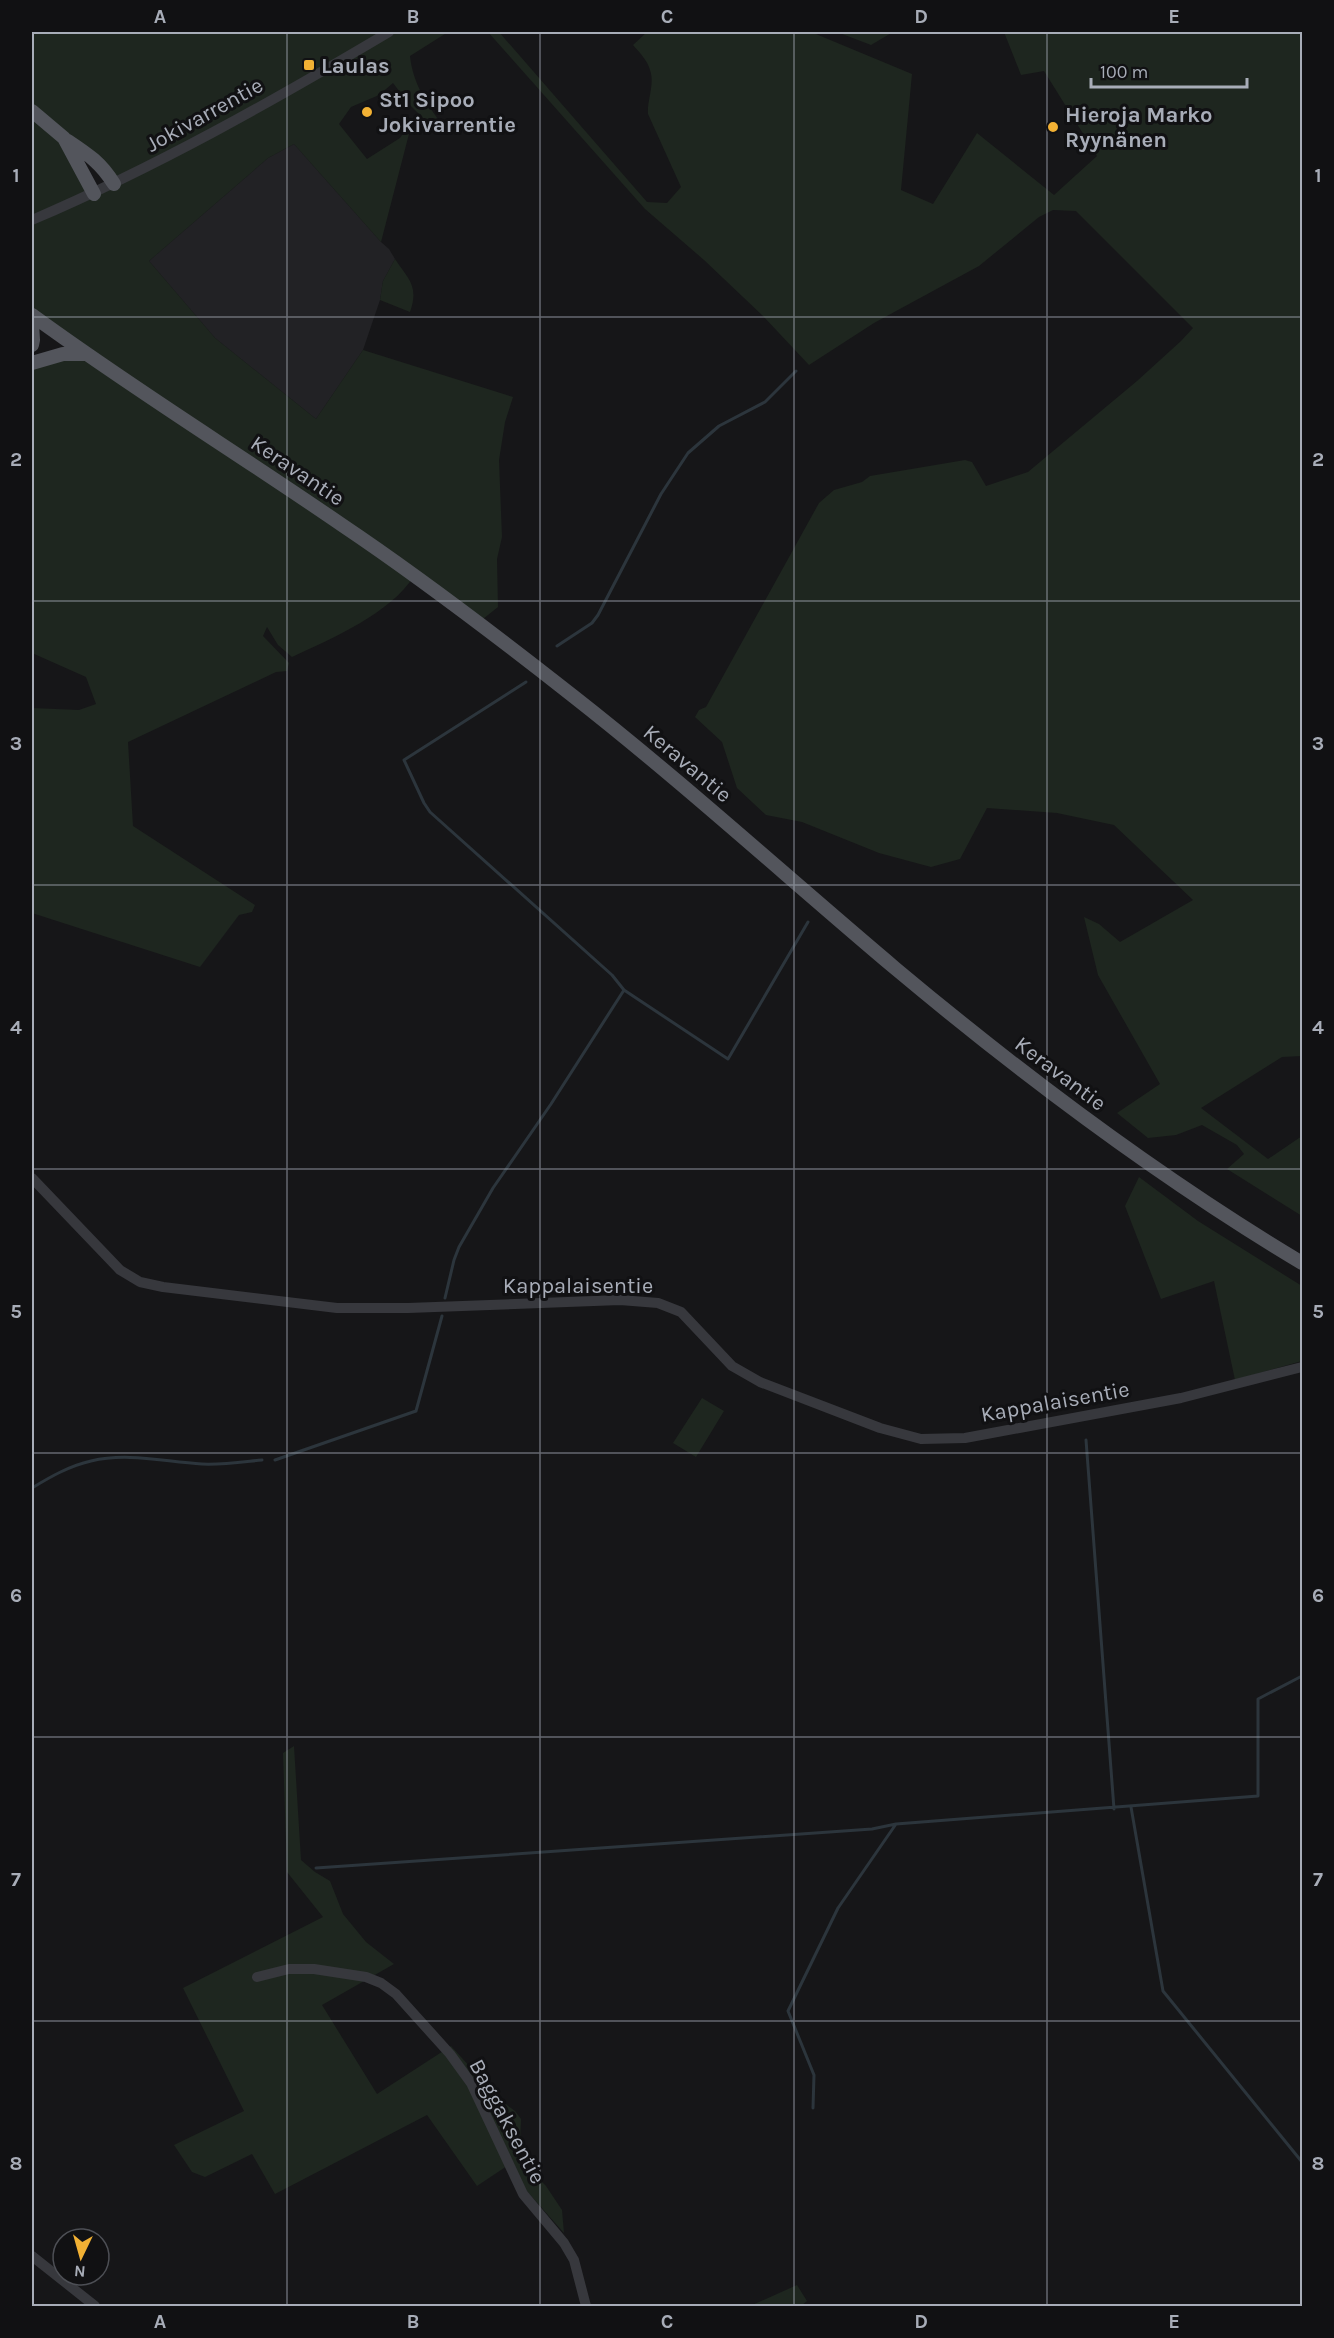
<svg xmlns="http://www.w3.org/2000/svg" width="1334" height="2338" font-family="Karla,sans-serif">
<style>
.built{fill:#222225}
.green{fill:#1e261f;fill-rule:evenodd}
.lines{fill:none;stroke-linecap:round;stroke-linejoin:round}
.stream{stroke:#2c353c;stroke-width:3}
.minor{stroke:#37383d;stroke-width:10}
.major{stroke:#53555c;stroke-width:14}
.grid{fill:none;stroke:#a8adb8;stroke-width:1.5;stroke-opacity:0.55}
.poi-dot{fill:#f2b134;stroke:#111113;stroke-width:2}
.labels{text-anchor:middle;stroke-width:6;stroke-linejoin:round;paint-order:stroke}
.poi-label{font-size:22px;font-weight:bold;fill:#a8adb8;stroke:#111113;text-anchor:start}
.street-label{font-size:22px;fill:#a8adb8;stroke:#111113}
.neatline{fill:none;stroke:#a8adb8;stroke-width:2}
.grid-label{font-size:20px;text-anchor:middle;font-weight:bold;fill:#a8adb8}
</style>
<rect width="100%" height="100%" fill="#161618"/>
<!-- built -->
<path class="built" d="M 294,144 L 381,242 L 389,249 L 395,259 L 383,281 L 380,300 L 363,350 L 316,419 L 215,338 L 149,261 L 268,158 Z"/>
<!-- green -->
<path class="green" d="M 32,32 L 448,32 L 410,56 C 413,84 427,104 443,126 L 436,131 L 409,104 L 393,83 L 379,95 L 351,107 L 339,124 L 367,159 L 400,138 L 404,132 L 410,130 L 381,242 L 294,144 L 268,158 L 149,261 L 215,338 L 316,419 L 363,350 L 513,397 L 505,422 L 499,460 L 502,537 L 497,559 L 498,607 L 478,623 L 414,576 C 391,613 331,639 292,657 L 278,645 L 267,627 L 263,636 L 289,663 L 287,671 L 276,672 L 128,742 L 133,826 L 255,905 L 252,912 L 239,915 L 200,967 L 32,913 L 32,708 L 79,710 L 96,704 L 86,677 L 32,653 L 32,364 L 84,354 L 32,315 ZM 73,144 L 114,184 L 94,193 Z
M 488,32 L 499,32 L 647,202 L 667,203 L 681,187 L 648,114 C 647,100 655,84 650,70 C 648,61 639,52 633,45 L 647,32 L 811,32 L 912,74 L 901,190 L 933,204 L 977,133 L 1054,195 L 1097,156 L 1044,71 L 1021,75 L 1004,32 L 1302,32 L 1302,1056 L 1282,1057 L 1201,1108 L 1268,1159 L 1302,1136 L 1302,1216 L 1227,1169 L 1244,1154 L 1237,1145 L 1202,1125 L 1176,1135 L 1148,1138 L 1117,1113 L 1160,1084 L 1098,975 L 1084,917 L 1099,924 L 1120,942 L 1193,900 L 1114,825 L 1057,813 L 987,808 L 960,859 L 931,867 L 879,853 L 802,822 L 766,815 L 737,788 L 722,742 L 695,717 L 699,710 L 706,707 L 819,503 L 834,490 L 862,482 L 870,476 L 965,460 L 972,462 L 986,486 L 1028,472 L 1137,381 L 1181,341 L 1193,328 L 1076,211 L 1053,210 L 1039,217 L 979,266 L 874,323 L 809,365 L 763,316 L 704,260 L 645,209 Z
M 837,32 L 893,32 L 871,45 Z
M 395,259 C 409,280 419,286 410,312 L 380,300 L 383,281 Z
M 1139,1177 L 1198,1221 L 1302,1286 L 1302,1361 L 1235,1380 L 1214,1281 L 1161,1299 L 1125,1206 Z
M 702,1398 L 724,1411 L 696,1457 L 673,1443 Z
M 294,1746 L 301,1860 L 315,1872 L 330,1881 L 343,1914 L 366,1942 L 394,1964 L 322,2005 L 377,2094 L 451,2046 L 471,2068 L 483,2087 L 515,2111 L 521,2119 L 520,2143 L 527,2167 L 546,2186 L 562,2210 L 564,2233 L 524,2188 L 513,2162 L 477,2186 L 427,2115 L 275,2194 L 252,2154 L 205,2177 L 192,2172 L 174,2145 L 244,2111 L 183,1988 L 323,1917 L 287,1872 L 283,1753 Z
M 797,2285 L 807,2301 L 801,2306 L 750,2306 Z"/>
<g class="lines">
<!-- stream -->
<path class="stream" d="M 557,646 L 592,623 L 598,615 L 661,494 L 688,453 L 719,426 L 765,402 L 796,371
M 526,682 L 404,760 L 424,803 L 430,812 L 612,975 L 624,990 L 728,1059 L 808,922
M 445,1298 L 454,1260 L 459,1247 L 493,1188 L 551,1104 L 624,990
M 1086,1440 L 1114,1809
M 275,1460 L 416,1411 L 442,1316
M 32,1488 C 50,1477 69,1466 91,1461 C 128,1452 165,1462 202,1464 C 222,1465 242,1462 262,1460
M 1131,1807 L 1163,1991 L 1302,2162
M 316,1868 L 872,1829 L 896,1824 L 1258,1796 L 1258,1699 L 1302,1676
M 813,2108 L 814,2075 L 788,2011 L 838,1908 L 896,1824"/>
<!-- minor -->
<path class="minor" d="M 32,220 C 156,167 273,101 389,32
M 32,1178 L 120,1270 L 140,1282 L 163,1287 L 337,1308 L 408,1308 L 620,1300 L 658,1303 L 681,1312 L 732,1366 L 760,1382 L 880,1428 L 921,1439 L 965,1438 L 1181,1398 L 1302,1367
M 257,1977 L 289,1969 L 314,1969 L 366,1977 L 381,1983 L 396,1994 L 450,2054 L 471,2083 L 523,2194 L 564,2243 L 574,2260 L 586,2306
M 32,2256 L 95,2306"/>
<!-- major -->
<path class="major" d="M 32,111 L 64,138 L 94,194
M 68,141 C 89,155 101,163 114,184
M 32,315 C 133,389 239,454 342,525 C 421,578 498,637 573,696 C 684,783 788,878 896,969 C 1024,1076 1158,1177 1302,1263
M 32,324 L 33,340 L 32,345
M 32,363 L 63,354 L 85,354"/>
</g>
<!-- grid -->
<path class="grid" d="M 287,32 L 287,2306M 540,32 L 540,2306M 794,32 L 794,2306M 1047,32 L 1047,2306M 32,317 L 1302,317M 32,601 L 1302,601M 32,885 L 1302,885M 32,1169 L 1302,1169M 32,1453 L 1302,1453M 32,1737 L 1302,1737M 32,2021 L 1302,2021"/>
<!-- markers -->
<g class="poi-dot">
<rect x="303" y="59" width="12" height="12" rx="3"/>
<circle cx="367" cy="112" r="6"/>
<circle cx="1053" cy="127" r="6"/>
</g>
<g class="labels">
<!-- poi labels -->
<g class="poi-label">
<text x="321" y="73">Laulas</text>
<text x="379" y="107">St1 Sipoo<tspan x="379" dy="25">Jokivarrentie</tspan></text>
<text x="1065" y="122">Hieroja Marko<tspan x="1065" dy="25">Ryynänen</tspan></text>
</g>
<!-- street labels -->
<g class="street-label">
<text transform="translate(204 114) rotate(-29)" y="8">Jokivarrentie</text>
<text transform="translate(298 470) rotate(34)" y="8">Keravantie</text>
<text transform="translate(688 763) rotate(40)" y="8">Keravantie</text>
<text transform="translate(1061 1073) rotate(37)" y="8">Keravantie</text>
<text x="578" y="1293">Kappalaisentie</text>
<text transform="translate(1055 1401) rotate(-10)" y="8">Kappalaisentie</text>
<text transform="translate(508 2121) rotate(62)" y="8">Baggaksentie</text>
</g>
</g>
<!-- border -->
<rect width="1334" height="2338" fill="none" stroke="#111113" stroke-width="66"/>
<!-- north arrow -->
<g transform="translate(81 2257) rotate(185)"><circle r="28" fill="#111113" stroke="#4d4f55" stroke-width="1.5"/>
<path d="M0-4.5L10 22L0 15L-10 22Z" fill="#f2b134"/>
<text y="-9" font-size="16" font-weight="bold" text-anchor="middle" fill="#a8adb8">N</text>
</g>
<!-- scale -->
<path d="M1091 78v9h156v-9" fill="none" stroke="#a8adb8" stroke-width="3"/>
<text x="1100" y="78" font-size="18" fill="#a8adb8" stroke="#111113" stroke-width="4.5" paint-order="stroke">100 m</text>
<rect x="33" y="33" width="1268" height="2272" class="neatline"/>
<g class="grid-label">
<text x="160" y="23">A</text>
<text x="413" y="23">B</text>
<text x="667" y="23">C</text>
<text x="921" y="23">D</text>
<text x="1174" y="23">E</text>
<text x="16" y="182">1</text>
<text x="1318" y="182">1</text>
<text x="16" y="466">2</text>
<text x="1318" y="466">2</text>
<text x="16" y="750">3</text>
<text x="1318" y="750">3</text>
<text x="16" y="1034">4</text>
<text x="1318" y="1034">4</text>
<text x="16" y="1318">5</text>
<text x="1318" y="1318">5</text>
<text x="16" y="1602">6</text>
<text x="1318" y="1602">6</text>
<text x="16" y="1886">7</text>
<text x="1318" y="1886">7</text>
<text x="16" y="2170">8</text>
<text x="1318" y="2170">8</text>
<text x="160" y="2328">A</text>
<text x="413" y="2328">B</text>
<text x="667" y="2328">C</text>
<text x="921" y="2328">D</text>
<text x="1174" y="2328">E</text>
</g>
</svg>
